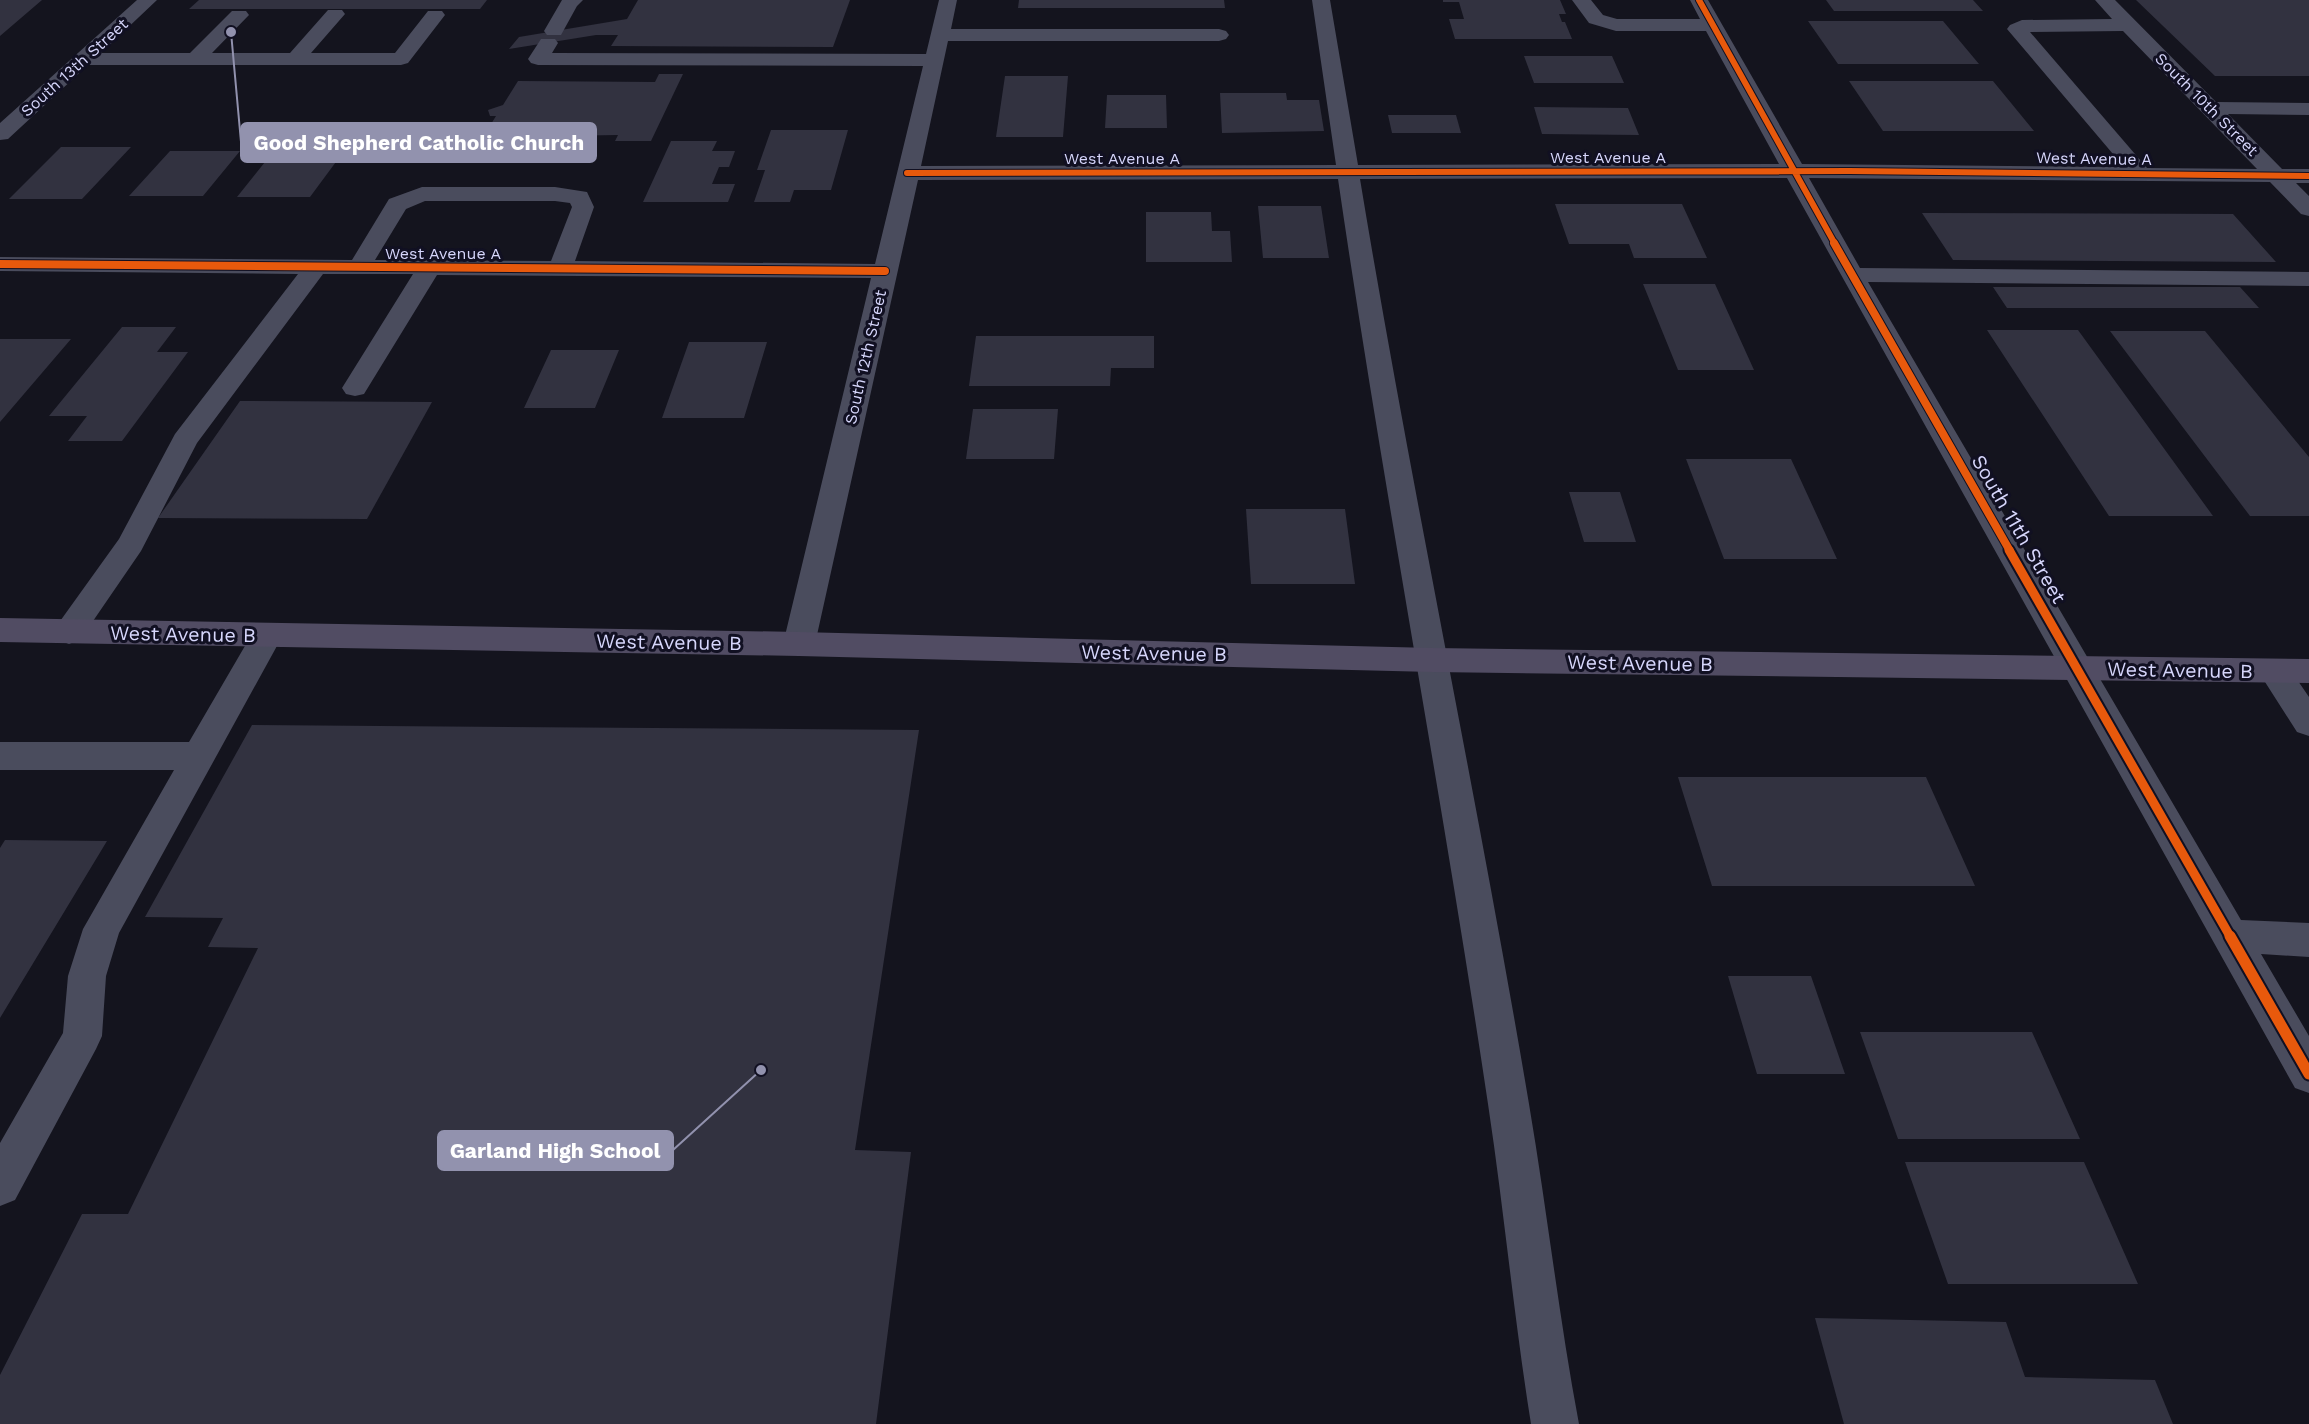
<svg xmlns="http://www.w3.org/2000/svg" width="2309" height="1424" font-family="'Work Sans',sans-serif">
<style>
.building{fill:#323240}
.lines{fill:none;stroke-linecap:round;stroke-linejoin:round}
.minor{fill:#4a4c5d;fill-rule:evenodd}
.major{fill:#514c63;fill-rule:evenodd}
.cycleway-far3-casing{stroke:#111022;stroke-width:8}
.cycleway-far2-casing{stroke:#111022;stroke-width:10}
.cycleway-far1-casing{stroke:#111022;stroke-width:13}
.cycleway-casing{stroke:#111022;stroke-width:15}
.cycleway-far3{stroke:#e8590c;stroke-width:6}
.cycleway-far2{stroke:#e8590c;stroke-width:8}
.cycleway-far1{stroke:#e8590c;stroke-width:9}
.cycleway{stroke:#e8590c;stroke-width:11}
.labels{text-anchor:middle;stroke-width:6;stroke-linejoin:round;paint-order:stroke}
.far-street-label{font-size:16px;fill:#d6d6fb;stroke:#111022}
.street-label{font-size:20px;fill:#d6d6fb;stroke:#111022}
.leader{fill:none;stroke:#9292ae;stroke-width:2}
.callout-dot{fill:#9292ae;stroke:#111022;stroke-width:2}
.callout{fill:#9292ae;stroke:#9292ae;stroke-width:2}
.callout-label{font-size:21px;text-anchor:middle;font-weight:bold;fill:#fff}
</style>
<rect width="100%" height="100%" fill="#14141e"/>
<!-- building -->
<path class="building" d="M 0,0 L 42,0 L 0,36 Z
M 199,0 L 487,0 L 480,9 L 189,9 Z
M 638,0 L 850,0 L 833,47 L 611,46 L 618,35 L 596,35 L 509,49 L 519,37 L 627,19 Z
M 1019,0 L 1224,0 L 1225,8 L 1018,8 Z
M 1443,0 L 1560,0 L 1566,14 L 1559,14 L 1562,22 L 1565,22 L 1572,39 L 1455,39 L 1449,19 L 1464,19 L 1459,2 L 1443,2 Z
M 1826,0 L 1973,0 L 1983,11 L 1834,11 Z
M 2136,0 L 2309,0 L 2309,76 L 2215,76 Z
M 1808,21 L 1943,21 L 1979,64 L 1838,64 Z
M 1524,56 L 1612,56 L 1624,83 L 1534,83 Z
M 659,74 L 683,74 L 651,141 L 615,141 L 618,135 L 483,137 L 496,116 L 490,116 L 488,110 L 503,105 L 518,81 L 655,82 Z
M 1005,76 L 1068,76 L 1063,137 L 996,137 Z
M 1849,81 L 1993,81 L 2034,131 L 1883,131 Z
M 1220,93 L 1286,93 L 1287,100 L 1319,100 L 1324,131 L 1222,133 Z
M 1107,95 L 1166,95 L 1167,128 L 1105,128 Z
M 1534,107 L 1628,108 L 1639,135 L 1542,134 Z
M 1388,115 L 1456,115 L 1461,133 L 1392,133 Z
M 771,130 L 848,130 L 831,190 L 794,190 L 790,202 L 754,202 L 765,170 L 757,170 Z
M 671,141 L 717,141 L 712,151 L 735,151 L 729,167 L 719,167 L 712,184 L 735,184 L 728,202 L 643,202 Z
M 61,147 L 131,147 L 82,199 L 9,199 Z
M 277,147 L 347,147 L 310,197 L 237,197 Z
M 170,151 L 240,151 L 203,196 L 129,196 Z
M 1555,204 L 1682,204 L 1707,258 L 1634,258 L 1629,244 L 1569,244 Z
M 1258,206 L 1321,206 L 1329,258 L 1263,258 Z
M 1146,212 L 1211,212 L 1212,231 L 1230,231 L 1232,262 L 1146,262 Z
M 1922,213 L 2233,214 L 2276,262 L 1953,260 Z
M 1643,284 L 1715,284 L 1754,370 L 1678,370 Z
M 1993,287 L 2240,287 L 2259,308 L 2007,308 Z
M 122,327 L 176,327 L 157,352 L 188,352 L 122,441 L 68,441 L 87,416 L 49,416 Z
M 1987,330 L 2078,330 L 2213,516 L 2109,516 Z
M 2110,331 L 2205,331 L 2309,457 L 2309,516 L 2250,516 Z
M 976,336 L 1154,336 L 1154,368 L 1111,368 L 1110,386 L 969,386 Z
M 0,339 L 71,339 L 0,422 Z
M 689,342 L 767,342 L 744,418 L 662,418 Z
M 551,350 L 619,350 L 595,408 L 524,408 Z
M 240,401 L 432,402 L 367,519 L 158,518 Z
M 973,409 L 1058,409 L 1054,459 L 966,459 Z
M 1686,459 L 1791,459 L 1837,559 L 1724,559 Z
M 1569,492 L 1620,492 L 1636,542 L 1584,542 Z
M 1246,509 L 1345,509 L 1355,584 L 1251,584 Z
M 252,725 L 919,730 L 855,1150 L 911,1152 L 876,1424 L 0,1424 L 0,1375 L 82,1214 L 128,1214 L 258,948 L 208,947 L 223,918 L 145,917 Z
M 1678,777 L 1926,777 L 1975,886 L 1712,886 Z
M 5,840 L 107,841 L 0,1018 L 0,848 Z
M 1728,976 L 1811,976 L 1845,1074 L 1757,1074 Z
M 1860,1032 L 2032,1032 L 2080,1139 L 1898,1139 Z
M 1905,1162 L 2084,1162 L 2138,1284 L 1948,1284 Z
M 1815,1318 L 2006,1322 L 2025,1377 L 2155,1380 L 2173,1424 L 1844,1424 Z"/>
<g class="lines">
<!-- minor -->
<path class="minor" d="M 137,0 L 157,0 L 101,53 L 190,53 L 232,11 L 246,11 L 249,15 L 212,53 L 290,53 L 328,10 L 342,10 L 345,14 L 311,53 L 395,53 L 428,11 L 442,11 L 445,15 L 408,63 L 401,65 L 88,65 L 8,139 L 0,140 L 0,123 Z
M 562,0 L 583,0 L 577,6 L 561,35 L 547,35 L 544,31 Z
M 939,0 L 957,0 L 951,29 L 1219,29 L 1226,31 L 1229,35 L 1226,39 L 1219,41 L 948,41 L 921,166 L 1336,165 L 1312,0 L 1330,0 L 1358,165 L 1779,164 L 1706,31 L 1616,31 L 1589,23 L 1572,0 L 1591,0 L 1603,15 L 1617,19 L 1700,19 L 1690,0 L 1708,0 L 1802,164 L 2124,167 L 2007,29 L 2010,25 L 2022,20 L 2112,19 L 2095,0 L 2115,0 L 2216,102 L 2309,103 L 2309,115 L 2228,114 L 2282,169 L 2309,169 L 2309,183 L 2296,183 L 2309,196 L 2309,216 L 2301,214 L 2270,182 L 1809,178 L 1860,268 L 2309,272 L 2309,286 L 1868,282 L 2241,920 L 2309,923 L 2309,957 L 2261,954 L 2309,1036 L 2309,1093 L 2295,1088 L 1787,178 L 1360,179 C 1411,488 1477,795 1529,1104 C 1547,1210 1559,1318 1579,1424 L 1531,1424 C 1514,1318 1504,1210 1488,1104 C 1442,795 1383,488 1338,179 L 918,180 L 815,644 L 810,652 L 799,656 L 788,652 L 783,644 L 871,278 L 437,275 L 364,394 L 355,396 L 346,394 L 342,388 L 413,274 L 323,274 L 197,443 L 141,551 L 80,640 L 69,644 L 58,640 L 53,632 L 58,624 L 119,539 L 175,434 L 298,274 L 0,271 L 0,257 L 352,260 L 389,199 L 422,187 L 555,187 L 587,192 L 594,207 L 575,261 L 875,264 L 923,66 L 538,65 L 531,63 L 528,59 L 541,39 L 555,39 L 558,43 L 552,53 L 926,54 ZM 2123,31 L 2257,169 L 2147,168 L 2030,32 ZM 425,201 L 555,201 L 570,203 L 572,207 L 551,261 L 375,260 L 406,209 Z
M 267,623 L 278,627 L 283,635 L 119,933 L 106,976 L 102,1036 L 96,1049 L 15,1200 L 0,1206 L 0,1143 L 63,1033 L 68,976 L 83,929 L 174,770 L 0,770 L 0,742 L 189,742 L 256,627 Z
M 2274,659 L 2285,662 L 2309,697 L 2309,736 L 2297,732 L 2258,671 L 2263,662 Z"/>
<!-- major -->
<path class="major" d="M 0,618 L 799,632 L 1433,648 L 2309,659 L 2309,683 L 1433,672 L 799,656 L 0,642 Z"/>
<!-- cycleway-far3 casing -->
<g class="cycleway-far3-casing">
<path id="cycleway-far3" d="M 1699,0 L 1835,244
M 907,173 L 1849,171 L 2309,176"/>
</g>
<!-- cycleway-far2 casing -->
<g class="cycleway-far2-casing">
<path id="cycleway-far2" d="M 1834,243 L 2010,551
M 0,264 L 885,271"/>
</g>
<!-- cycleway-far1 casing -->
<g class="cycleway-far1-casing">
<path id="cycleway-far1" d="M 2009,550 L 2231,938"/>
</g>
<!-- cycleway casing -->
<g class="cycleway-casing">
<path id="cycleway" d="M 2230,936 L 2309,1074"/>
</g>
<!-- cycleway-far3 -->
<use href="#cycleway-far3" class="cycleway-far3"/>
<!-- cycleway-far2 -->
<use href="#cycleway-far2" class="cycleway-far2"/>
<!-- cycleway-far1 -->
<use href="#cycleway-far1" class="cycleway-far1"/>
<!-- cycleway -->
<use href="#cycleway" class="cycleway"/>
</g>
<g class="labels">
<!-- far-street labels -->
<g class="far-street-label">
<text transform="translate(74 67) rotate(-42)" y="6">South 13th Street</text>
<text transform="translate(2207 104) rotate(45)" y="6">South 10th Street</text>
<text x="1608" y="163">West Avenue A</text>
<text x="1122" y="164">West Avenue A</text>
<text transform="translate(2094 158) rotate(1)" y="6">West Avenue A</text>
<text x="443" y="259">West Avenue A</text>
<text transform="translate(865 357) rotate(-77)" y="6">South 12th Street</text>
</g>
<!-- street labels -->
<g class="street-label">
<text transform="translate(2019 529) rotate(60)" y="7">South 11th Street</text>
<text transform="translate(183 634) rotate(1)" y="7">West Avenue B</text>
<text transform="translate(669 642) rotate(1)" y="7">West Avenue B</text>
<text transform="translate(1154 653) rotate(1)" y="7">West Avenue B</text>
<text transform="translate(1640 663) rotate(1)" y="7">West Avenue B</text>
<text transform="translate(2180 670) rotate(1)" y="7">West Avenue B</text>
</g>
</g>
<!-- callouts -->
<path class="leader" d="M231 32L241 142M761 1070L673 1150"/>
<g class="callout-dot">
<circle cx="231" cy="32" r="6"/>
<circle cx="761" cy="1070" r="6"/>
</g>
<g class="callout">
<rect x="241" y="123" width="355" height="39" rx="6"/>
<rect x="438" y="1131" width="235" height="39" rx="6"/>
</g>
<g class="callout-label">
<text x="419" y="150">Good Shepherd Catholic Church</text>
<text x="555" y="1158">Garland High School</text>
</g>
</svg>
